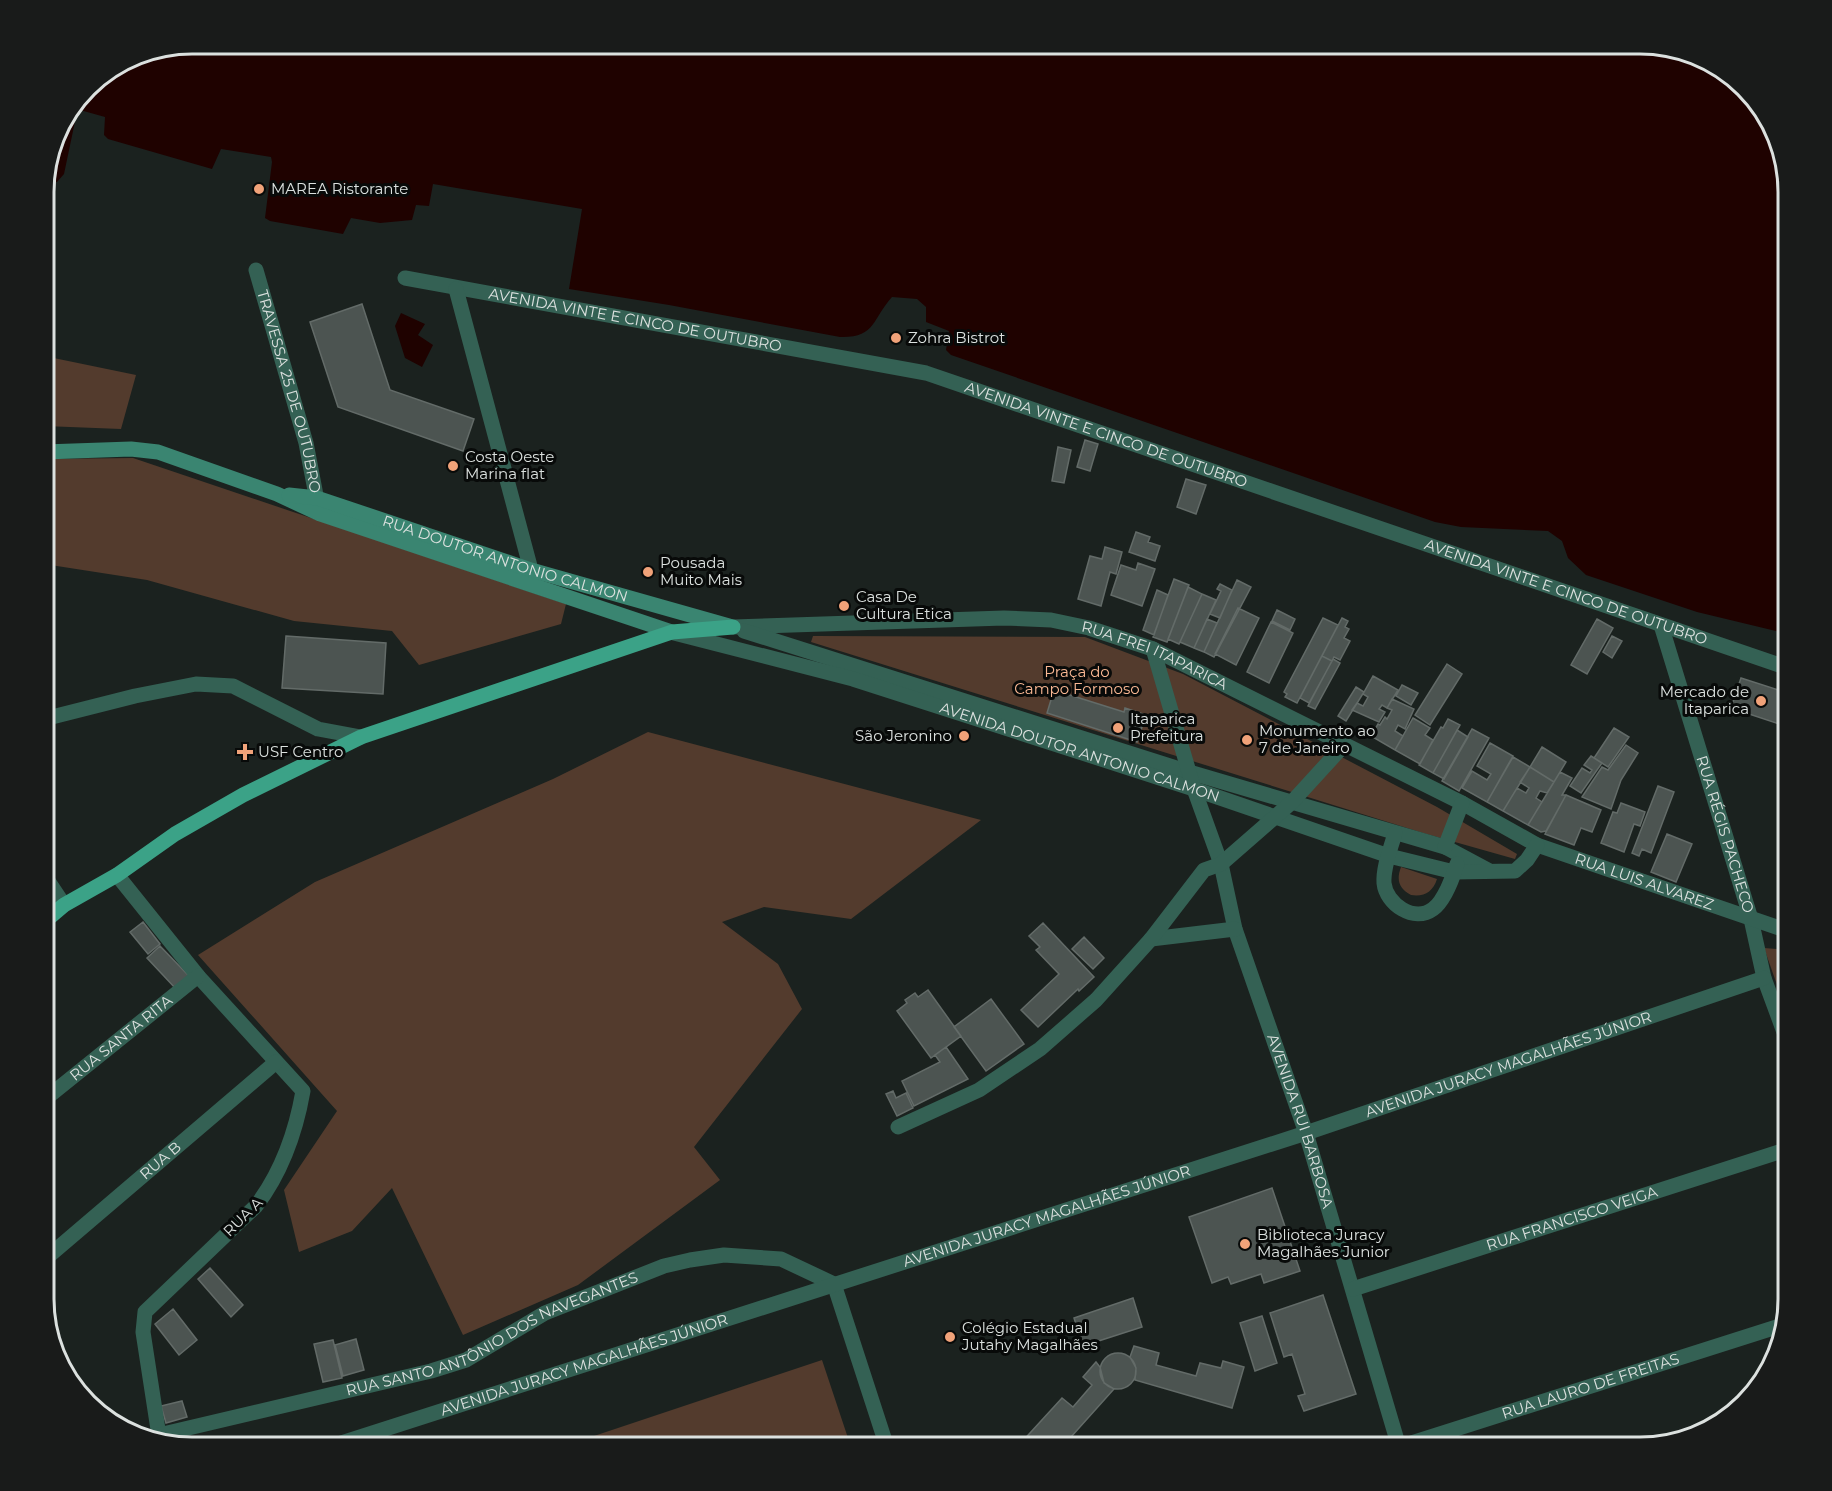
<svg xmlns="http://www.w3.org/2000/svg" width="1832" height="1491" font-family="Montserrat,sans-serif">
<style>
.green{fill:#533b2d}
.water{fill:#1f0200}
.building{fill:#4c5451;stroke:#636b68;stroke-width:1.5}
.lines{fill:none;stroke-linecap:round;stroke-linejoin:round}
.street{stroke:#346154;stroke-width:15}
.secondary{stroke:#3a8571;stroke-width:15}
.primary{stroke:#3ba287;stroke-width:15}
.poi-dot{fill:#f0a279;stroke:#080a09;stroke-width:2}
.labels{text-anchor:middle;stroke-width:6;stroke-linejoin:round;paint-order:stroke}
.poi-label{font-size:15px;fill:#dce1df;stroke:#080a09;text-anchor:start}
.street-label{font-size:15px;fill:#dce1df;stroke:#080a09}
.park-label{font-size:15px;fill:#fab894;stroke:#080a09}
.rim{fill:none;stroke:#dce1df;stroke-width:3}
</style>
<rect width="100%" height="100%" fill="#1b221f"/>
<!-- green -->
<path class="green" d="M 44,356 L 136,375 L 121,429 L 44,426 Z
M 133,458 L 566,604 L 561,624 L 419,665 L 392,631 L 294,621 L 147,580 L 44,564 L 44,459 Z
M 813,636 L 1085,637 L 1183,674 L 1437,807 L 1517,854 L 1515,859 L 1423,833 L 811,642 Z
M 648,732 L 981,820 L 851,919 L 764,907 L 722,922 L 778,964 L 802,1009 L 694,1147 L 720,1180 L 578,1285 L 463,1335 L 392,1188 L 352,1231 L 299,1252 L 284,1190 L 337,1111 L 198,955 L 315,882 L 553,779 Z
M 1401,867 L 1437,879 C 1433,892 1424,897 1411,895 C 1399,889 1396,880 1401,867 Z
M 1764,948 L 1788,950 L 1788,1016 Z
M 822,1360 L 851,1447 L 561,1447 Z"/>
<!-- water -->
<path class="water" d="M 192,44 L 1640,44 L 1696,55 L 1738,80 L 1773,127 L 1788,192 L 1788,634 L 1697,612 L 1586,575 L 1568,558 L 1562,541 L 1548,531 L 1461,527 L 1435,522 L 951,355 L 946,350 L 949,331 L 926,322 L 926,307 L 917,299 L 892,297 C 872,319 876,338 840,337 L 669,305 L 569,289 L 582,209 L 433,184 L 429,206 L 416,205 L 412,220 L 380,223 L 351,218 L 343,234 L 270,221 L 265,218 L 272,162 L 271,157 L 221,149 L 212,169 L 108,139 L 104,135 L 105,117 L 80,110 L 77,112 L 64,174 L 57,182 L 44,183 L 59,127 L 94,81 L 136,55 Z
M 401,313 L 425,324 L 418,335 L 433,345 L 422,367 L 405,358 L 395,326 Z"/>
<!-- building -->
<path class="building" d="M 362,304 L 390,390 L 474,419 L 463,451 L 338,407 L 310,322 Z
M 1085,440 L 1098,444 L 1090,471 L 1077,467 Z
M 1058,447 L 1071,450 L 1064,483 L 1052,481 Z
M 1186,479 L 1206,485 L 1196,514 L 1177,507 Z
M 1136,532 L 1150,537 L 1148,542 L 1160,546 L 1155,561 L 1129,552 Z
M 1105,547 L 1122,552 L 1116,574 L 1110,572 L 1101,606 L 1078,599 L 1090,556 L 1102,559 Z
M 1138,563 L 1155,569 L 1142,606 L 1111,595 L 1121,565 L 1136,570 Z
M 1174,579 L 1189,585 L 1167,642 L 1153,637 Z
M 1237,580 L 1251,587 L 1214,657 L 1204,652 Z
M 1220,584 L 1232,590 L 1220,618 L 1210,614 L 1221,591 L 1217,589 Z
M 1188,587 L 1202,594 L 1179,644 L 1168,639 Z
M 1157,590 L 1168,595 L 1154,635 L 1143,630 Z
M 1202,594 L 1216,600 L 1194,648 L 1180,642 Z
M 1238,608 L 1259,618 L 1236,665 L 1215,654 Z
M 1277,610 L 1295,619 L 1290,630 L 1272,621 Z
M 1323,618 L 1338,625 L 1297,703 L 1285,697 L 1287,694 L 1284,692 Z
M 1342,618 L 1348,621 L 1345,627 L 1349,629 L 1344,638 L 1350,641 L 1340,660 L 1334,657 L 1332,661 L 1322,656 Z
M 1207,619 L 1217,623 L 1204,652 L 1194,648 Z
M 1597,619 L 1613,628 L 1587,674 L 1571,665 Z
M 1271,622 L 1293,633 L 1269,683 L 1247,672 Z
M 286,636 L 386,643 L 383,694 L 282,688 Z
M 1612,636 L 1622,641 L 1612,658 L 1603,652 Z
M 1322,656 L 1332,661 L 1309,703 L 1300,698 Z
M 1333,659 L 1340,663 L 1315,709 L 1308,706 Z
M 1447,664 L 1462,674 L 1430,725 L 1415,715 Z
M 1373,676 L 1398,690 L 1387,708 L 1382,705 L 1379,709 L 1385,712 L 1379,722 L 1352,710 L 1357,703 L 1363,706 L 1368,697 L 1363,694 Z
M 1741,678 L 1788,693 L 1788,727 L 1731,708 Z
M 1402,685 L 1418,693 L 1411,705 L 1396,696 Z
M 1356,687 L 1364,692 L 1346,721 L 1338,716 Z
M 1054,690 L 1124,712 L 1125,708 L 1146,715 L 1137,742 L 1047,713 Z
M 1392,699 L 1414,709 L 1405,729 L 1398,725 L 1395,731 L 1403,736 L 1395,750 L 1371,736 L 1378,724 L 1380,725 L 1385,717 L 1387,719 L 1392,710 L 1387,708 Z
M 1413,718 L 1430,728 L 1425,735 L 1433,740 L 1420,764 L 1395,750 Z
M 1448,719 L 1460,725 L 1433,773 L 1419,765 L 1441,727 L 1443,728 Z
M 1614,728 L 1629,737 L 1608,767 L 1594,758 Z
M 1472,729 L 1489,738 L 1459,791 L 1442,781 Z
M 1457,730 L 1468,737 L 1444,779 L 1433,773 Z
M 1490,743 L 1513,756 L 1487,802 L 1462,788 L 1472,771 L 1487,780 L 1491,774 L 1477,766 Z
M 1626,745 L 1638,753 L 1621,780 L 1611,809 L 1582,797 L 1602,767 L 1608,770 Z
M 1542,747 L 1566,762 L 1554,782 L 1530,767 Z
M 1591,756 L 1602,763 L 1581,793 L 1570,786 L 1582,768 L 1590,773 L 1592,770 L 1584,765 Z
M 1513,757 L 1530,767 L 1503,811 L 1487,802 Z
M 1530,767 L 1554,782 L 1547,793 L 1540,791 L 1536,798 L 1542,802 L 1528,825 L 1503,811 L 1517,788 L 1526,793 L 1529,788 L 1520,782 Z
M 1560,772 L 1572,778 L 1562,795 L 1566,795 L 1546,831 L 1541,832 L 1528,825 Z
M 1658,786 L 1674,792 L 1651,853 L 1642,849 L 1639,856 L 1632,853 Z
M 1566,795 L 1601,810 L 1592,832 L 1581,828 L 1574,845 L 1545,834 Z
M 1621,803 L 1645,812 L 1640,826 L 1634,824 L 1624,852 L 1601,843 L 1613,812 L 1617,813 Z
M 1667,834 L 1692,844 L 1676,882 L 1651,872 Z
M 143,922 L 160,944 L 148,954 L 130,932 Z
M 1043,923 L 1094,977 L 1079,991 L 1078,989 L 1038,1027 L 1021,1010 L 1059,974 L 1036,950 L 1040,947 L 1029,936 Z
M 1084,937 L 1104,958 L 1093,969 L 1072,949 Z
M 160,946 L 189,976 L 176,989 L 147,958 Z
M 928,990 L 961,1036 L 931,1058 L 897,1011 L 907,1003 L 905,1000 L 915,993 L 918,997 Z
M 991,999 L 1024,1044 L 986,1071 L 954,1027 Z
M 946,1047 L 968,1079 L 914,1106 L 902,1081 L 940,1062 L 935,1055 Z
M 893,1091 L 896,1098 L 906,1093 L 913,1108 L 897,1116 L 886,1094 Z
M 1272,1188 L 1300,1271 L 1264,1283 L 1261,1274 L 1231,1284 L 1228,1277 L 1212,1283 L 1189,1217 Z
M 210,1268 L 243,1305 L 231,1317 L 198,1279 Z
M 1323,1295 L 1356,1394 L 1304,1411 L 1298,1396 L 1305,1394 L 1292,1354 L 1284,1357 L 1270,1313 Z
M 1133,1298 L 1142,1327 L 1083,1346 L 1074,1318 Z
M 173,1309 L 197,1340 L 179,1355 L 155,1324 Z
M 1262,1316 L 1277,1363 L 1255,1371 L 1240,1323 Z
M 356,1339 L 364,1370 L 343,1376 L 335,1345 Z
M 333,1340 L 342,1378 L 323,1382 L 314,1344 Z
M 1134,1346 L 1159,1353 L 1156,1365 L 1196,1376 L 1200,1363 L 1221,1368 L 1223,1361 L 1244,1367 L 1232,1408 L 1135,1380 L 1136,1368 L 1130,1357 Z
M1100 1371a18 18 0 1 1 36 0a18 18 0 1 1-36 0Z
M 1096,1362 L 1100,1367 L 1104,1383 L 1114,1389 L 1062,1447 L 1049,1437 L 1040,1447 L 1024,1447 L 1020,1444 L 1062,1398 L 1073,1407 L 1092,1385 L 1083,1377 Z
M 182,1401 L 187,1417 L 166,1423 L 161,1406 Z"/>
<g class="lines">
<!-- street -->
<g class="street">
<path id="s1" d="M 256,270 L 306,443 L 319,511"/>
<path id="s2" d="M 405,278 L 926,373 L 1788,668"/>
<path d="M 456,289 L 534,581"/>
<path id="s3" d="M 1661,625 L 1751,919 L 1764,978 L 1788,1043"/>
<path id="s4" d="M 733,627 L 1004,618 L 1051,620 L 1089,628 L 1153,649 L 1462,803 L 1537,845 L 1788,931"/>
<path d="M 744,631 L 1189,772 L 1445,847 L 1488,870"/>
<path id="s5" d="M 674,633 L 853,679 L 1194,789 L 1389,856 L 1454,872 L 1515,871 L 1527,860 L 1537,845"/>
<path id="s6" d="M 1153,649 L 1194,789 L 1221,864 L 1235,929 L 1306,1133 L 1399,1447"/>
<path d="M 44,719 L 135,696 L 196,684 L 233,686 L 318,729 L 361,737"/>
<path d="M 1395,833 C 1391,848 1383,867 1384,883 C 1386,904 1414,923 1433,909 C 1444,901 1453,877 1457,864"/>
<path d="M 1445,847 L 1462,803"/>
<path d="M 44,875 L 64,905"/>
<path d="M 117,875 L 198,976 L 303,1091 C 296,1131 281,1173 256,1206 L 145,1312 L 143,1332 L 159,1436"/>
<path d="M 1151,939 L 1235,929"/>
<path id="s7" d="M 44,1100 L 198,976"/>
<path d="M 898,1127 L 979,1090 L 1040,1049 L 1096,1000 L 1151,939 L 1204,870 L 1221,864 L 1292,802 L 1345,744"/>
<path id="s8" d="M 44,1260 L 276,1062"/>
<path id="s9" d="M 1353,1289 L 1788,1149"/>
<path id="s10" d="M 146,1438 L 431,1371 L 466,1360 L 545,1313 L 664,1266 L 690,1260 L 724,1255 L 781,1259 L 834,1284 L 887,1447"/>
<path id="s11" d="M 329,1447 L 1306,1133 L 1764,978"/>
<path id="s12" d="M 1399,1447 L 1783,1325"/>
</g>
<!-- secondary -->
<g class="secondary">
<path d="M 44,452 L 131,449 L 158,452 L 277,494 L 320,514 L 672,632"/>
<path id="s13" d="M 289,495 L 317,498 L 531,570 L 729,626"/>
</g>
<!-- primary -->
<path class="primary" d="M 44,922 L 64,905 L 117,875 L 175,834 L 243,795 L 361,737 L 672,632 L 733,627"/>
</g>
<!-- markers -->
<g class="poi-dot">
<circle cx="259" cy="189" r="6"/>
<circle cx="896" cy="338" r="6"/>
<circle cx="453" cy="466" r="6"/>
<circle cx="648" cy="572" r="6"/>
<circle cx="844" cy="606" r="6"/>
<circle cx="1761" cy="701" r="6"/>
<circle cx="1118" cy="728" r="6"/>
<circle cx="964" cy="736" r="6"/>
<circle cx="1247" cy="740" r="6"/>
<path d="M242 743h6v6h6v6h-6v6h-6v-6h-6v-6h6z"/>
<circle cx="1245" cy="1244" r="6"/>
<circle cx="950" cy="1337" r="6"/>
</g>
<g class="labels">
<!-- poi labels -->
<g class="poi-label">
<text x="271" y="194">MAREA Ristorante</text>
<text x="908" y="343">Zohra Bistrot</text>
<text x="465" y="462">Costa Oeste<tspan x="465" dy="17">Marina flat</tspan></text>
<text x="660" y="568">Pousada<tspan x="660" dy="17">Muito Mais</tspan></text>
<text x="856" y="602">Casa De<tspan x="856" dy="17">Cultura Etica</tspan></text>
<text x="1749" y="697" text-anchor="end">Mercado de<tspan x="1749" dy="17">Itaparica</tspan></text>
<text x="1130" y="724">Itaparica<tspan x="1130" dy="17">Prefeitura</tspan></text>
<text x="1259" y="736">Monumento ao<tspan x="1259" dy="17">7 de Janeiro</tspan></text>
<text x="952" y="741" text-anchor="end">São Jeronino</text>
<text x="258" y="757">USF Centro</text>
<text x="1257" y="1240">Biblioteca Juracy<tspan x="1257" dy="17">Magalhães Junior</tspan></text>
<text x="962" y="1333">Colégio Estadual<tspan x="962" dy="17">Jutahy Magalhães</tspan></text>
</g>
<!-- street labels -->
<g class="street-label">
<text dy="5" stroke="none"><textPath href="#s2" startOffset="234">AVENIDA VINTE E CINCO DE OUTUBRO</textPath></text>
<text dy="5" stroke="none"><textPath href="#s1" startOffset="126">TRAVESSA 25 DE OUTUBRO</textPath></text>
<text dy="5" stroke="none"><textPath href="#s2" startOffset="720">AVENIDA VINTE E CINCO DE OUTUBRO</textPath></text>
<text dy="5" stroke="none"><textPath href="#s13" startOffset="226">RUA DOUTOR ANTONIO CALMON</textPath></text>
<text dy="5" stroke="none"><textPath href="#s2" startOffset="1206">AVENIDA VINTE E CINCO DE OUTUBRO</textPath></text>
<text dy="5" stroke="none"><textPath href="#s4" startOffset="428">RUA FREI ITAPARICA</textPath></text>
<text dy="5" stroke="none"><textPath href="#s5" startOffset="423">AVENIDA DOUTOR ANTONIO CALMON</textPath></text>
<text dy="5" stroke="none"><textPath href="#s3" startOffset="219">RUA RÉGIS PACHECO</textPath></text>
<text dy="5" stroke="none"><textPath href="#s4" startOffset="969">RUA LUIS ALVAREZ</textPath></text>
<text dy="5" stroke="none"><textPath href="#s7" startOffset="99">RUA SANTA RITA</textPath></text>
<text dy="5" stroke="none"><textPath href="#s11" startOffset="1240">AVENIDA JURACY MAGALHÃES JÚNIOR</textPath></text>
<text dy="5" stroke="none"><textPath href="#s6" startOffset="495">AVENIDA RUI BARBOSA</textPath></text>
<text dy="5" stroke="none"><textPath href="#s8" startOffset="153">RUA B</textPath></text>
<text dy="5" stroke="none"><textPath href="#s11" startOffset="754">AVENIDA JURACY MAGALHÃES JÚNIOR</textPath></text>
<text transform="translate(243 1217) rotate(-45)" y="5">RUA A</text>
<text dy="5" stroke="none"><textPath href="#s9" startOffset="230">RUA FRANCISCO VEIGA</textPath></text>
<text dy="5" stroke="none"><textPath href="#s10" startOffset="363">RUA SANTO ANTÔNIO DOS NAVEGANTES</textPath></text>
<text dy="5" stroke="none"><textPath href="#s11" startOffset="268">AVENIDA JURACY MAGALHÃES JÚNIOR</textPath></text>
<text dy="5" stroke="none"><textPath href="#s12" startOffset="201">RUA LAURO DE FREITAS</textPath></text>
</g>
<!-- park labels -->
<g class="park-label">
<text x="1077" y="677">Praça do<tspan x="1077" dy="17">Campo Formoso</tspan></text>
</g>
</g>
<!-- crop -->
<path d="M0 0H1832V1491H0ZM192 54H1640A138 138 0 0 1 1778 192V1299A138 138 0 0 1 1640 1437H192A138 138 0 0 1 54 1299V192A138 138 0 0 1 192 54Z" fill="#191b1a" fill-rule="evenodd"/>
<path class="rim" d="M192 54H1640A138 138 0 0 1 1778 192V1299A138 138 0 0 1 1640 1437H192A138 138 0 0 1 54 1299V192A138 138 0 0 1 192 54Z"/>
</svg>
